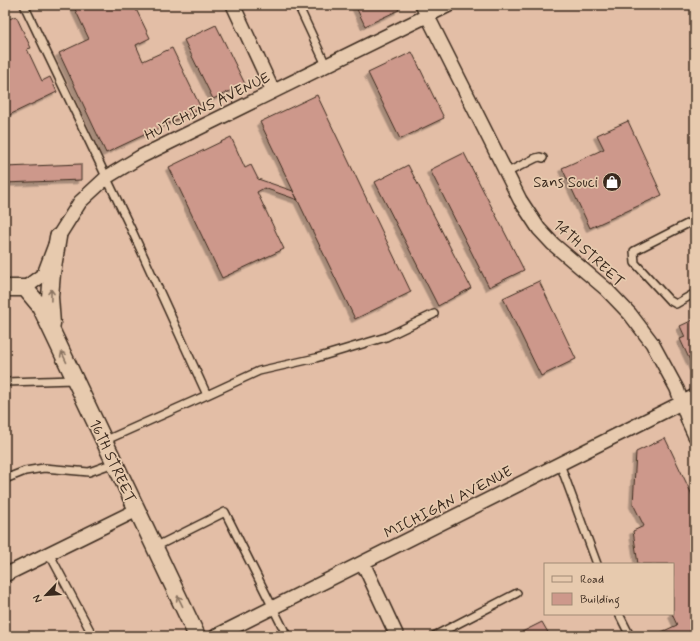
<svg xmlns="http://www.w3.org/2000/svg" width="700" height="641" font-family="Mynerve,sans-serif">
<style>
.building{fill:#cd988b;stroke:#3b2a1e;filter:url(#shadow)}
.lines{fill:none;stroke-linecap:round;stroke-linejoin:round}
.service-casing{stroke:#3b2a1e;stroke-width:10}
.minor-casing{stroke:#3b2a1e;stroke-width:16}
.tertiary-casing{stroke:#3b2a1e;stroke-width:19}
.service{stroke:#e7caae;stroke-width:7}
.minor{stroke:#e7caae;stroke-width:13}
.tertiary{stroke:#e7caae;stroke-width:16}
.oneway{stroke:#88725f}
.labels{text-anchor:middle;stroke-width:3.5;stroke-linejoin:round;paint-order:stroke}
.street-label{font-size:15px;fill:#3b2a1e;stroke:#e7caae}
.poi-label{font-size:15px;fill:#3b2a1e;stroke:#e7caae;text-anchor:end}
</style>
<defs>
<filter id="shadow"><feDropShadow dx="-3.5" dy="3.5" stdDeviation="0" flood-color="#0004"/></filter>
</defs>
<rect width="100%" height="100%" fill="#e3bea6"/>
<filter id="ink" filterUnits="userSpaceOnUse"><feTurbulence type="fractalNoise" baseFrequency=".025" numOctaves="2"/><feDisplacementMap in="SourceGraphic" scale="8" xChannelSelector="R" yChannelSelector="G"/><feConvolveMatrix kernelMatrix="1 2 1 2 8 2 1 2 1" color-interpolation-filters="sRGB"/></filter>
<g filter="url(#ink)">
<!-- building -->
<path class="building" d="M 73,5 L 134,5 L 150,38 L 136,45 L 143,61 L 172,48 L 201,108 L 106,153 L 59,53 L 89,39 Z
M 355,5 L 396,5 L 399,10 L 365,26 Z
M 16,16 L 31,48 L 27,49 L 42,81 L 50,77 L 57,92 L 5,117 L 5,21 Z
M 216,25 L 245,84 L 213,99 L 184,40 Z
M 412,52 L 444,118 L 400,139 L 368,73 Z
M 317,95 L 411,292 L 355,319 L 260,122 Z
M 628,121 L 662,195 L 590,228 L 562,168 L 604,149 L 597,135 Z
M 231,137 L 245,168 L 251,165 L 258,179 L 293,191 L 298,200 L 264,188 L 257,192 L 284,249 L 222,278 L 169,167 Z
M 464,153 L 524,270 L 489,287 L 430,170 Z
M 81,164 L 81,180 L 5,183 L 5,167 Z
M 408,165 L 471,288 L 438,306 L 375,182 Z
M 539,281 L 576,359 L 541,376 L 503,298 Z
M 695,319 L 695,366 L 693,367 L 680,339 L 685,337 L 680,326 Z
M 665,438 L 695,501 L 695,636 L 653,636 L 677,625 L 672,614 L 673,614 L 673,564 L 638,564 L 633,531 L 644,526 L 633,504 L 636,452 Z
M 542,622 L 550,636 L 514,636 Z"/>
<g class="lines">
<!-- service casing -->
<g class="service-casing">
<path id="service" d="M 24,5 L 133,233 L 207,395 L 104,441
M 298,5 L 326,65
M 506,173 L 536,158 L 540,157 L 543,158
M 695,219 L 687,224 L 634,251 L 635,263 L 669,300 L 676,304 L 695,293
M 5,382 L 75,380
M 207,395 L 259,371 L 316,358 L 386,337 L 434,314
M 560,464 L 597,564
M 5,479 L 25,471 L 44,468 L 89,472 L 114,463
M 155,547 L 225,512 L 287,636
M 49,553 L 93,636
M 619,614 L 630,636
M 434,636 L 517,593"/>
</g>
<!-- minor casing -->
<g class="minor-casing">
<path id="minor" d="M 233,5 L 273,91
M 422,5 L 520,200 L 539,229 L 553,244 L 606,289 L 630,314 L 652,343 L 677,389 L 689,423 L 695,436
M 25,288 L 44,274 L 58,237 L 80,202 L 107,177 L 140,157 L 449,5
M 363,563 L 397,636
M 5,575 L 137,510
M 216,636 L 695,396"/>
</g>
<!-- tertiary casing -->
<g class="tertiary-casing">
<path id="tertiary" d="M 5,288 L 25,288 L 40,306 L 197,636
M 52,324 L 50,297 L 52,273 L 58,237"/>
</g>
<!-- service -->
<use href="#service" class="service"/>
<!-- minor -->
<use href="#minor" class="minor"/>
<!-- tertiary -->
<use href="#tertiary" class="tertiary"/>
</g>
<!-- one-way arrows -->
<defs><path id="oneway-shaft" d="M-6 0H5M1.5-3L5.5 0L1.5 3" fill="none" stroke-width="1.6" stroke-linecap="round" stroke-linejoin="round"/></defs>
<g class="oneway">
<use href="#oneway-shaft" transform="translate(51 295) rotate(-89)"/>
<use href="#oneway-shaft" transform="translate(64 357) rotate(-115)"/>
<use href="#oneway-shaft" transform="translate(180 601) rotate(-116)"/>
</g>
</g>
<!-- icons -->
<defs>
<g id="shop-disc" transform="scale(1)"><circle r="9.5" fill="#3b2a1e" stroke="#e7caae"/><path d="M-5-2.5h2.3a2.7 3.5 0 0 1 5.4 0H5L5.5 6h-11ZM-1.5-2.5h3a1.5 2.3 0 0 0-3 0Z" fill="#fff"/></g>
</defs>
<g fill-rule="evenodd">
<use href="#shop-disc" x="612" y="182"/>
</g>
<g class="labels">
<!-- street labels -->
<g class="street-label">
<text transform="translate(207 106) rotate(-26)" y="5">HUTCHINS AVENUE</text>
<text transform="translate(589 253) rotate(43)" y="5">14TH STREET</text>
<text transform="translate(113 461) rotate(65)" y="5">16TH STREET</text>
<text transform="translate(448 502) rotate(-27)" y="5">MICHIGAN AVENUE</text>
</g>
<!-- poi labels -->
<g class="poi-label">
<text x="598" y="187">Sans Souci</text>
</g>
</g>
<!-- margin -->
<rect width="700" height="641" fill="none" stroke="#e7caae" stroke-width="20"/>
<rect x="10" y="10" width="680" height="621" fill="none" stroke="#3b2a1e" stroke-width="1.5" filter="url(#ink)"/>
<!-- legend -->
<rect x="544" y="563" width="130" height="52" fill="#e7caae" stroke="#a28a74"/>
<rect x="552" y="576" width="20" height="6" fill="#e7caae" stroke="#a28a74"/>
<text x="580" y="583" font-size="12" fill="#3b2a1e">Road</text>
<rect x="552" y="593" width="20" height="12" fill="#cd988b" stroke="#a28a74"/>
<text x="580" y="603" font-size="12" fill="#3b2a1e">Building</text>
<!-- north arrow -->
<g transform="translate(46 595) rotate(245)" stroke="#e7caae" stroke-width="3" paint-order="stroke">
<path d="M0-3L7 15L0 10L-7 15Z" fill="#3b2a1e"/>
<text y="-6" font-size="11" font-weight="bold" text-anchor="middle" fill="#3b2a1e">N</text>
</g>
</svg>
